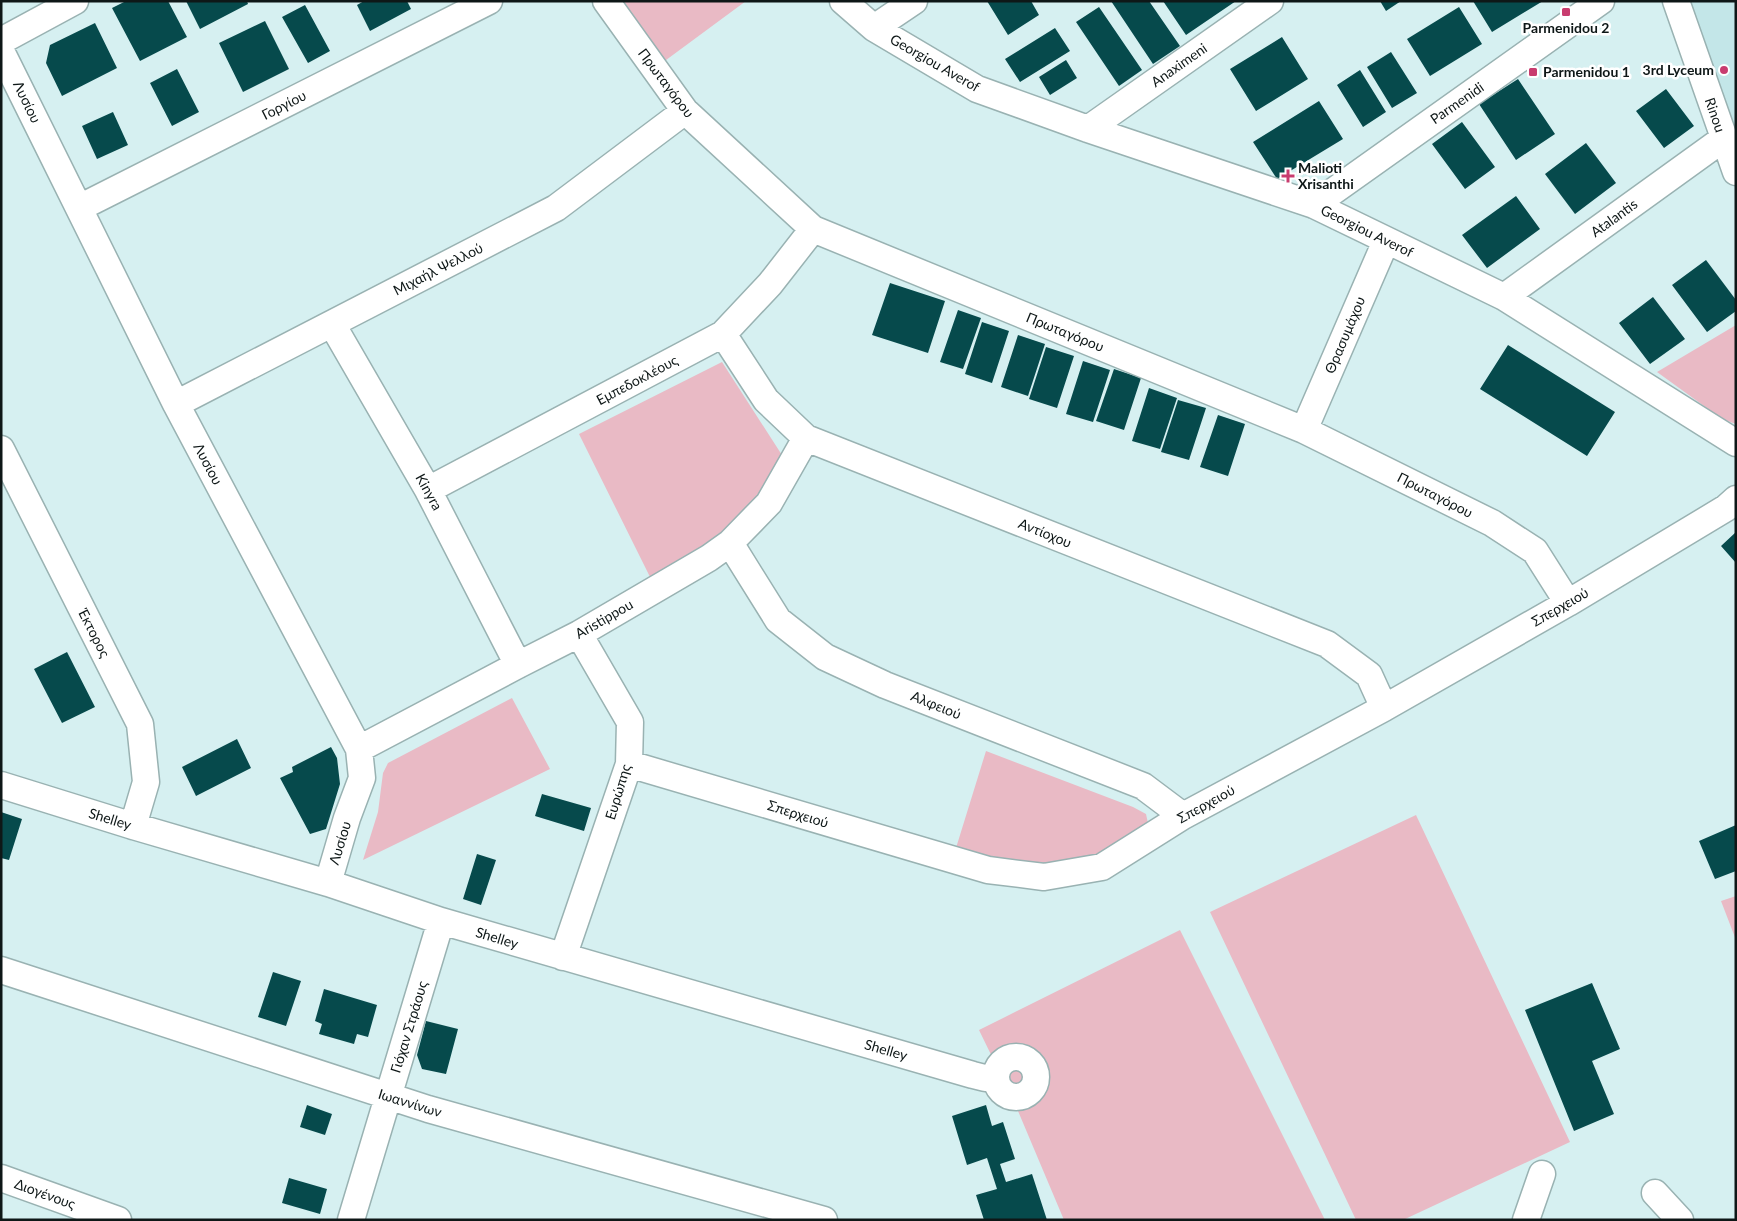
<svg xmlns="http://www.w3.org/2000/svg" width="1737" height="1221" font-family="Lato,sans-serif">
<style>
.built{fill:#c3e6e8}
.green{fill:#e9bac5}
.building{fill:#064a4c}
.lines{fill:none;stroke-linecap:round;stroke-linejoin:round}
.minor-casing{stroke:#99b2b2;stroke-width:29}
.minor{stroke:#fff;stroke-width:26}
.poi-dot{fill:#c83c6f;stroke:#fff;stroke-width:2}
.labels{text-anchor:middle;stroke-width:5;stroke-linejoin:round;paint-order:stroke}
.poi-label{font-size:14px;font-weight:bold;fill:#0e1717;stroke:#fff;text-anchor:start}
.street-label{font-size:14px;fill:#0e1717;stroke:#fff}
</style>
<rect width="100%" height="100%" fill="#d6f0f1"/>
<!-- built -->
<path class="built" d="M 1690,1 L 1736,1 L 1736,140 Z"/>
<!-- green -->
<path class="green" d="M 621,1 L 746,1 L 662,63 Z
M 1736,325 L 1736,424 L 1722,419 L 1657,372 Z
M 722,362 L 789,466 L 707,547 L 653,583 L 579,434 Z
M 512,698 L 550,769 L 363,860 L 378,812 L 383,773 L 388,763 Z
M 986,751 L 1133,807 L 1146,814 L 1149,828 L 1094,860 L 1033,868 L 956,848 Z
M 1416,815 L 1570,1142 L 1403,1220 L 1356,1220 L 1210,912 Z
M 1736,896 L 1736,940 L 1721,901 Z
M 1180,930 L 1325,1220 L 1064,1220 L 1015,1104 L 979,1030 Z"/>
<!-- building -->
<path class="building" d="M 126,1 L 168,1 L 187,37 L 140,61 L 112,8 Z
M 186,1 L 247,1 L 248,4 L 200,29 Z
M 364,1 L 407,1 L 411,9 L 370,31 L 357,5 Z
M 987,1 L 1031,1 L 1039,15 L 1008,35 Z
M 1111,1 L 1149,1 L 1180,46 L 1153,64 Z
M 1163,1 L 1236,1 L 1186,35 Z
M 1380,1 L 1401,1 L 1386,11 Z
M 1473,1 L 1543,1 L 1492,32 Z
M 305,5 L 330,51 L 308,63 L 282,17 Z
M 1099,7 L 1142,70 L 1119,86 L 1076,22 Z
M 1459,7 L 1482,44 L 1430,76 L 1407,39 Z
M 265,21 L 289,69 L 243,92 L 219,43 Z
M 95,23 L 117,68 L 62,96 L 46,63 L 50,45 Z
M 1055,28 L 1070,51 L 1020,82 L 1005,59 Z
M 1282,37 L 1308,79 L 1256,111 L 1230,69 Z
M 1391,52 L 1417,93 L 1392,108 L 1367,67 Z
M 1066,60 L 1077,78 L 1050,95 L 1039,77 Z
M 177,69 L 199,112 L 172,126 L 150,83 Z
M 1360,70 L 1386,112 L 1363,127 L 1337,85 Z
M 1518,79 L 1555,134 L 1516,160 L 1479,104 Z
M 1666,89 L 1694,126 L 1664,148 L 1636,111 Z
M 1319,101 L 1343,139 L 1277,179 L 1253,142 Z
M 113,112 L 128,145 L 97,159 L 82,126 Z
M 1462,122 L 1495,167 L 1465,189 L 1432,144 Z
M 1586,143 L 1616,183 L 1575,214 L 1545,174 Z
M 1516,196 L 1540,229 L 1487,268 L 1462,235 Z
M 1706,260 L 1736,300 L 1736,311 L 1707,332 L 1672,285 Z
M 890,283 L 945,301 L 928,353 L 872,335 Z
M 1653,297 L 1685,339 L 1650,364 L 1619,323 Z
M 958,310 L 981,318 L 963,369 L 940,362 Z
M 982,322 L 1009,331 L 992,383 L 965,374 Z
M 1018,335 L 1045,344 L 1028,396 L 1001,387 Z
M 1508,345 L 1615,412 L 1587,456 L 1480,389 Z
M 1046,347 L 1074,356 L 1057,408 L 1029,399 Z
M 1083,361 L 1110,370 L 1093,422 L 1066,414 Z
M 1114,369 L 1141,378 L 1124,430 L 1096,421 Z
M 1149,388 L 1177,398 L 1160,449 L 1132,441 Z
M 1178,400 L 1206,408 L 1189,460 L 1161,452 Z
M 1218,415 L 1245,424 L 1228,476 L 1200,467 Z
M 1736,532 L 1736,563 L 1721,546 Z
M 67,652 L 95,707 L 62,723 L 34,669 Z
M 237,739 L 251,768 L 196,796 L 182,767 Z
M 331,747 L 337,758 L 340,784 L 326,829 L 310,834 L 280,778 L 293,772 L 292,767 Z
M 542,794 L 591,808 L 584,831 L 535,816 Z
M 1,812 L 22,819 L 9,860 L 1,858 Z
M 1736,825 L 1736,871 L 1715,879 L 1699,841 Z
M 477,854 L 496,860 L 481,905 L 463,899 Z
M 273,972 L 301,981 L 286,1026 L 258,1017 Z
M 1592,983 L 1620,1049 L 1592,1061 L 1614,1114 L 1574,1131 L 1525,1010 Z
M 324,989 L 377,1005 L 368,1037 L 357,1034 L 354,1044 L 319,1034 L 322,1024 L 315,1021 Z
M 426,1021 L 458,1029 L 446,1074 L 422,1069 L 417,1055 Z
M 307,1105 L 332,1114 L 325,1135 L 300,1127 Z
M 986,1105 L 992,1126 L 1003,1122 L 1015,1159 L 1000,1164 L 1006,1182 L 1032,1174 L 1047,1220 L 984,1220 L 976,1195 L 997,1189 L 987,1158 L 967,1165 L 952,1116 Z
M 289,1178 L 327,1189 L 320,1214 L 282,1203 Z"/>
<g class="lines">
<!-- minor casing -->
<g class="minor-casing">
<path id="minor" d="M 606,1 L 685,111 L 813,229 L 1304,430 L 1492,523 L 1535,551 L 1568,603
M 843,1 L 874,28 L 977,89 L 1088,129 L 1314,205 L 1504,297 L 1736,443
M 1676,1 L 1736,172
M 874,28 L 914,1
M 1,41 L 75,1
M 1,51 L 176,404 L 359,749 L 362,778 L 347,818 L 328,883
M 1088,129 L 1270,1
M 1314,205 L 1601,1
M 79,208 L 489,1
M 1504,297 L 1723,139
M 332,324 L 428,490 L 518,665
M 723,334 L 766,400 L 806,438 L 1327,644 L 1369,675 L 1384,708
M 176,404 L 556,208 L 685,111
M 1304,430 L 1386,241
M 1,449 L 140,724 L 146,782 L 133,826
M 428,490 L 723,334 L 770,284 L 813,229
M 730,543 L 778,620 L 825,657 L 885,685 L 1143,786 L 1183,816
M 359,749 L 518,665 L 579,634 L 709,558 L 730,543 L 769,503 L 806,438
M 629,764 L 988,870 L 1044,877 L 1102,867 L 1183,816 L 1384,708 L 1568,603 L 1726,508 L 1736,499
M 1,785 L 133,826 L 328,883 L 441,921 L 973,1075 L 985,1078 L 996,1076
M 563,957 L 629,764 L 630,722 L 579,634
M 1,970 L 428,1109 L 824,1220
M996 1077a20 20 0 1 1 40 0a20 20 0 1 1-40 0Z
M 1,1178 L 118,1220
M 1655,1193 L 1680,1220
M 351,1220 L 441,921
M 1526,1220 L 1542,1174"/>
</g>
<!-- minor -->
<use href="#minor" class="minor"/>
</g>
<!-- markers -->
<g class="poi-dot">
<rect x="1561" y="7" width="10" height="10" rx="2.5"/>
<circle cx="1724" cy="70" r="5"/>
<rect x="1528" y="67" width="10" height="10" rx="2.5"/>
<path d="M1285.5 168.5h5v5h5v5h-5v5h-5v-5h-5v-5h5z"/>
</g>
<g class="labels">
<!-- poi labels -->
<g class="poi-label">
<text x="1566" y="33" text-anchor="middle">Parmenidou 2</text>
<text x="1714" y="75" text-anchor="end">3rd Lyceum</text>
<text x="1543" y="77">Parmenidou 1</text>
<text x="1298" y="173">Malioti<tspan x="1298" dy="16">Xrisanthi</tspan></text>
</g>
<!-- street labels -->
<g class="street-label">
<text transform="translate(935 63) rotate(30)" y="5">Georgiou Averof</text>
<text transform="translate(1179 65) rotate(-35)" y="5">Anaximeni</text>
<text transform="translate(666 83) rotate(53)" y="5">Πρωταγόρου</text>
<text transform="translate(27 102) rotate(64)" y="5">Λυσίου</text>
<text transform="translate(1457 103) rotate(-35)" y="5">Parmenidi</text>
<text transform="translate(284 105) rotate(-27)" y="5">Γοργίου</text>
<text transform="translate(1715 115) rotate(71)" y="5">Rinou</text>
<text transform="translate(1614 218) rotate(-36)" y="5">Atalantis</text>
<text transform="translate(1367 231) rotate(26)" y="5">Georgiou Averof</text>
<text transform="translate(438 269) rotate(-27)" y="5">Μιχαήλ Ψελλού</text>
<text transform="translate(1065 332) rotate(22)" y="5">Πρωταγόρου</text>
<text transform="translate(1345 335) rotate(-67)" y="5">Θρασυμάχου</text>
<text transform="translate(637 380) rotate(-28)" y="5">Εμπεδοκλέους</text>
<text transform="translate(208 464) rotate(62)" y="5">Λυσίου</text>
<text transform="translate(429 492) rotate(61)" y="5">Kinyra</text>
<text transform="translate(1435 495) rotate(27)" y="5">Πρωταγόρου</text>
<text transform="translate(1045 533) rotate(22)" y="5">Αντίοχου</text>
<text transform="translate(1560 607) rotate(-30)" y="5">Σπερχειού</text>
<text transform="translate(604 619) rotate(-30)" y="5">Aristippou</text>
<text transform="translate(94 633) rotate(63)" y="5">Έκτορος</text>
<text transform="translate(936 705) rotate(22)" y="5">Αλφειού</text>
<text transform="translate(618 792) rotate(-73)" y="5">Ευρώπης</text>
<text transform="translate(1206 804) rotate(-29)" y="5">Σπερχειού</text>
<text transform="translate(798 814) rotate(17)" y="5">Σπερχειού</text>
<text transform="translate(110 819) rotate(17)" y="5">Shelley</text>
<text transform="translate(340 843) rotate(-73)" y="5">Λυσίου</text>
<text transform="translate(497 938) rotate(17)" y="5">Shelley</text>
<text transform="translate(409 1027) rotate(-73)" y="5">Γιόχαν Στράους</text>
<text transform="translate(886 1050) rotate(16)" y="5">Shelley</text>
<text transform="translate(410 1103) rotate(17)" y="5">Ιωαννίνων</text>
<text transform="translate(45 1194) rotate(20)" y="5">Διογένους</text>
</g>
</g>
<!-- border -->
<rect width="1737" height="1221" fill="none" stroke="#0e1717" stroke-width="5"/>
</svg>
